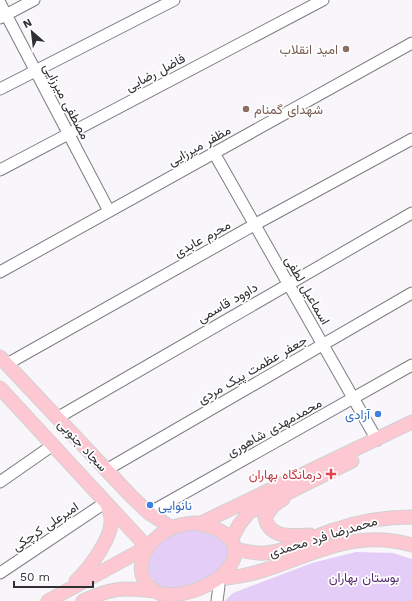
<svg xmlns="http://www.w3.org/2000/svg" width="412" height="601" font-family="'Work Sans',Vazirmatn,sans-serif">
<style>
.green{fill:#e4cdf7}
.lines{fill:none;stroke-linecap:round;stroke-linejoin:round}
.minor-casing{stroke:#7e7d80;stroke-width:13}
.major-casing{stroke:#d1d1d2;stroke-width:15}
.minor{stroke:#fff;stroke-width:11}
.major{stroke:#fec8d3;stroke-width:13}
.education-dot{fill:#8d6e63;stroke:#fff;stroke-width:1.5}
.shop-dot{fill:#3f7fe0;stroke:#fff;stroke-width:1.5}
.health-dot{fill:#e0444e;stroke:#fff;stroke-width:1.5}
.labels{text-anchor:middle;stroke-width:3.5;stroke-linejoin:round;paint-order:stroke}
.education-label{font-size:13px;fill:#785e54;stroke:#fff;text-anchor:end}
.street-label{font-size:13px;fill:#302f31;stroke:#fff}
.shop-label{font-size:13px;fill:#366cbe;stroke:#fff;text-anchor:end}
.health-label{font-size:13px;fill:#be3a42;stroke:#fff;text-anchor:end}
.park-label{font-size:13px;fill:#552c71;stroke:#fff}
</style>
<rect width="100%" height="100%" fill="#f8f6fa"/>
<!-- green -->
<path class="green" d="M 185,529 C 195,529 204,529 213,532 C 223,536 234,553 227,563 C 221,572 204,582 195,589 L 161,587 C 130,562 158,539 185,529 Z
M 356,552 L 393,553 L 412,559 L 412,601 L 225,601 L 233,593 L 312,563 Z"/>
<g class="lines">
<!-- minor casing -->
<g class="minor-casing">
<path id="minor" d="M 0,3 L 109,211
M 0,18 L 34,0
M 0,89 L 174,0
M 214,153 L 377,440
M 0,170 L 323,0
M 0,272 L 412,43
M 7,364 L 254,225 L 412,139
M 57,418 L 412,213
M 106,470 L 412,293
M 0,482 L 53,445
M 149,513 L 412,365
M 0,573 L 106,502
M 217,601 L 219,586"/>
</g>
<!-- major casing -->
<g class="major-casing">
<path id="major" d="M 0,357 L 131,496 L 149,513 L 172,528
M 0,388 L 147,547 L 48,601
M 283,499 L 274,505 L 265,517 C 269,539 292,536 310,535
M 195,523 C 277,538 216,601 161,594 C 128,580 141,545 166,531 C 175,525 185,524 195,523 Z
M 199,524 L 412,422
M 231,540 L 239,525 L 249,512 L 352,461
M 235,549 C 245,551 255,554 265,553 C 289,551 311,537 334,530 C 360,521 385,517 412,517
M 227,578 C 294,571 339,524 412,545
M 76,581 C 89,569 113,537 111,519 C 111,514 108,509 107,504
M 83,601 C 111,588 123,587 153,591"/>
</g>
<!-- minor -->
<use href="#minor" class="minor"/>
<!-- major -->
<use href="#major" class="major"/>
</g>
<!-- markers -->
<g class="education-dot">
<circle cx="346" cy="49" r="4"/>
<circle cx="246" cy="109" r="4"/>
</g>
<g class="shop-dot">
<circle cx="378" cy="414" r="4"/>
<circle cx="150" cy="505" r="4"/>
</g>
<path class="health-dot" d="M329 468h4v4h4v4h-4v4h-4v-4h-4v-4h4z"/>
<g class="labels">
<!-- education labels -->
<g class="education-label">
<text x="338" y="54">امید انقلاب</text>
<text x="254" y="114" text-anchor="start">شهدای گمنام</text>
</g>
<!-- street labels -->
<g class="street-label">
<text transform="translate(155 72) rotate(-28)" y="5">فاضل رضایی</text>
<text transform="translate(67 101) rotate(62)" y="5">مصطفی میرزایی</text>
<text transform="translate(199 145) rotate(-29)" y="5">مظفر میرزایی</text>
<text transform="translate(202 238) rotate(-29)" y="5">محرم عابدی</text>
<text transform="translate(308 290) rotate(60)" y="5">اسماعیل لطفی</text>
<text transform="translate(227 302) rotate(-30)" y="5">داوود قاسمی</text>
<text transform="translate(252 369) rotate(-30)" y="5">جعفر عظمت پیک مردی</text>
<text transform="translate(274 427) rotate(-29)" y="5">محمدمهدی شاهوری</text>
<text transform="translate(83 445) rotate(47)" y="5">سجاد جنوبی</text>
<text transform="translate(45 526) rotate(-34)" y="5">امیرعلی کرچکی</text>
<text transform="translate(323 536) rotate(-17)" y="5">محمدرضا فرد محمدی</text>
</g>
<!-- shop labels -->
<g class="shop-label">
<text x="370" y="419">آزادی</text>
<text x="158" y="510" text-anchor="start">نانوایی</text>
</g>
<!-- health labels -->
<g class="health-label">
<text x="322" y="479">درمانگاه بهاران</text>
</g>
<!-- park labels -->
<g class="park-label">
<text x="364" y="582">بوستان بهاران</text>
</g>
</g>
<!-- north arrow -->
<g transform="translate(32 32) rotate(332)" stroke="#ffffff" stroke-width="3" paint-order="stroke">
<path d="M0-3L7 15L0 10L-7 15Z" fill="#302f31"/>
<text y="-6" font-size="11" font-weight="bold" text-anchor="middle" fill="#302f31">N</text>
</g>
<!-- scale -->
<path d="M14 581v6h79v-6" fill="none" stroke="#302f31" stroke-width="2"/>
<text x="20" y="581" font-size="12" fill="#302f31" stroke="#ffffff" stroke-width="3" paint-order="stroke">50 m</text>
</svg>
